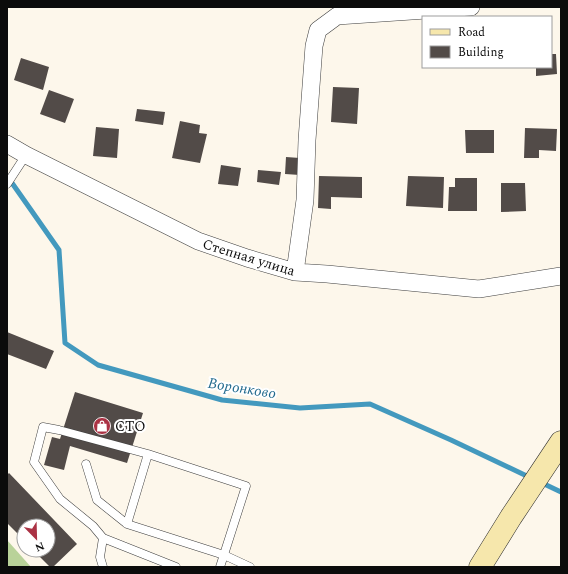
<svg xmlns="http://www.w3.org/2000/svg" width="568" height="574" font-family="Spectral,serif">
<style>
.forest{fill:#b9d299}
.lines{fill:none;stroke-linecap:round;stroke-linejoin:round}
.stream{stroke:#4399be;stroke-width:5}
.building{fill:#524b48}
.lane-casing{stroke:#3e3e3e;stroke-width:9}
.street-casing{stroke:#3e3e3e;stroke-width:18}
.secondary-casing{stroke:#2d2d2d;stroke-width:23}
.lane{stroke:#fff;stroke-width:8}
.street{stroke:#fff;stroke-width:17}
.secondary{stroke:#f6e7ac;stroke-width:22}
.labels{text-anchor:middle;stroke-width:4;stroke-linejoin:round;paint-order:stroke}
.street-label{font-size:14px;fill:#0b0b0b;stroke:#fff}
.poi-label{font-size:14px;fill:#0b0b0b;stroke:#fff;text-anchor:start}
.water-label{font-size:15px;font-style:italic;fill:#226a8e;stroke:#fff}
</style>
<rect width="100%" height="100%" fill="#fdf7eb"/>
<!-- forest -->
<path class="forest" d="M 7,540 L 31,567 L 7,567 Z"/>
<g class="lines">
<!-- stream -->
<path class="stream" d="M 7,182 L 12,183 L 31,210 L 59,250 L 65,343 L 98,365 L 222,400 L 300,408 L 370,404 L 451,440 L 531,478
M 540,482 L 561,492"/>
</g>
<!-- building -->
<path class="building" d="M 551,54 L 556,54 L 557,74 L 536,76 L 536,67 L 551,67 Z
M 21,58 L 49,67 L 43,90 L 14,80 Z
M 333,87 L 359,88 L 357,124 L 331,122 Z
M 49,90 L 74,99 L 65,123 L 40,114 Z
M 137,109 L 165,112 L 163,125 L 135,121 Z
M 180,121 L 200,125 L 199,133 L 207,134 L 200,163 L 172,158 Z
M 96,127 L 119,129 L 117,158 L 93,156 Z
M 525,128 L 557,129 L 556,151 L 539,150 L 539,158 L 524,158 Z
M 465,130 L 494,130 L 494,153 L 466,153 Z
M 286,157 L 300,158 L 300,175 L 285,174 Z
M 221,165 L 241,168 L 238,186 L 218,184 Z
M 258,170 L 281,172 L 279,185 L 257,182 Z
M 319,176 L 362,177 L 362,198 L 331,197 L 331,209 L 318,208 Z
M 408,176 L 444,177 L 443,208 L 406,206 Z
M 455,178 L 477,178 L 477,211 L 448,211 L 449,187 L 455,187 Z
M 501,183 L 525,183 L 526,211 L 501,212 Z
M 7,332 L 54,351 L 46,369 L 7,354 Z
M 75,392 L 143,413 L 127,463 L 70,446 L 64,470 L 44,465 L 52,437 L 60,439 Z
M 9,473 L 77,544 L 53,567 L 50,567 L 33,550 L 48,550 L 48,526 L 24,526 L 24,540 L 7,523 L 7,475 Z"/>
<g class="lines">
<!-- lane casing -->
<g class="lane-casing">
<path id="lane" d="M 7,184 L 26,155
M 86,464 L 97,500 L 127,524 L 224,555 L 250,567
M 127,524 L 148,454
M 103,567 L 100,557 L 103,538
M 176,567 L 103,538 L 93,526 L 60,499 L 34,462 L 43,427 L 59,430 L 148,454 L 246,486 L 220,567"/>
</g>
<!-- street casing -->
<g class="street-casing">
<path id="street" d="M 7,144 L 26,155 L 198,241 L 247,258 L 295,272 L 327,274 L 479,289 L 561,276
M 295,272 L 305,200 L 307,140 L 314,46 L 318,30 L 337,16 L 471,7"/>
</g>
<!-- secondary casing -->
<g class="secondary-casing">
<path id="secondary" d="M 480,567 L 511,517 L 561,442"/>
</g>
<!-- lane -->
<use href="#lane" class="lane"/>
<!-- street -->
<use href="#street" class="street"/>
<!-- secondary -->
<use href="#secondary" class="secondary"/>
</g>
<!-- icons -->
<defs>
<g id="shop-disc" transform="scale(0.9)"><circle r="9.5" fill="#ab3244" stroke="#fff"/><path d="M-5-2.5h2.3a2.7 3.5 0 0 1 5.4 0H5L5.5 6h-11ZM-1.5-2.5h3a1.5 2.3 0 0 0-3 0Z" fill="#fff"/></g>
</defs>
<g fill-rule="evenodd">
<use href="#shop-disc" x="102" y="426"/>
</g>
<g class="labels">
<!-- street labels -->
<g class="street-label">
<text transform="translate(249 257) rotate(17)" y="5">Степная улица</text>
</g>
<!-- poi labels -->
<g class="poi-label">
<text x="115" y="431">СТО</text>
</g>
<!-- water labels -->
<g class="water-label">
<text transform="translate(242 388) rotate(9)" y="5">Воронково</text>
</g>
</g>
<!-- border -->
<rect width="568" height="574" fill="none" stroke="#0b0b0b" stroke-width="16"/>
<!-- legend -->
<rect x="422" y="16" width="130" height="52" fill="#ffffff" stroke="#9d9d9d"/>
<rect x="430" y="29" width="20" height="6" fill="#f6e7ac" stroke="#9d9d9d"/>
<text x="458" y="36" font-size="12" fill="#0b0b0b">Road</text>
<rect x="430" y="46" width="20" height="12" fill="#524b48" stroke="#9d9d9d"/>
<text x="458" y="56" font-size="12" fill="#0b0b0b">Building</text>
<!-- north arrow -->
<g transform="translate(36 538) rotate(157)"><circle r="19" fill="#ffffff" stroke="#9d9d9d"/>
<path d="M0-3L7 15L0 10L-7 15Z" fill="#ab3244"/>
<text y="-6" font-size="11" font-weight="bold" text-anchor="middle" fill="#0b0b0b">N</text>
</g>
</svg>
